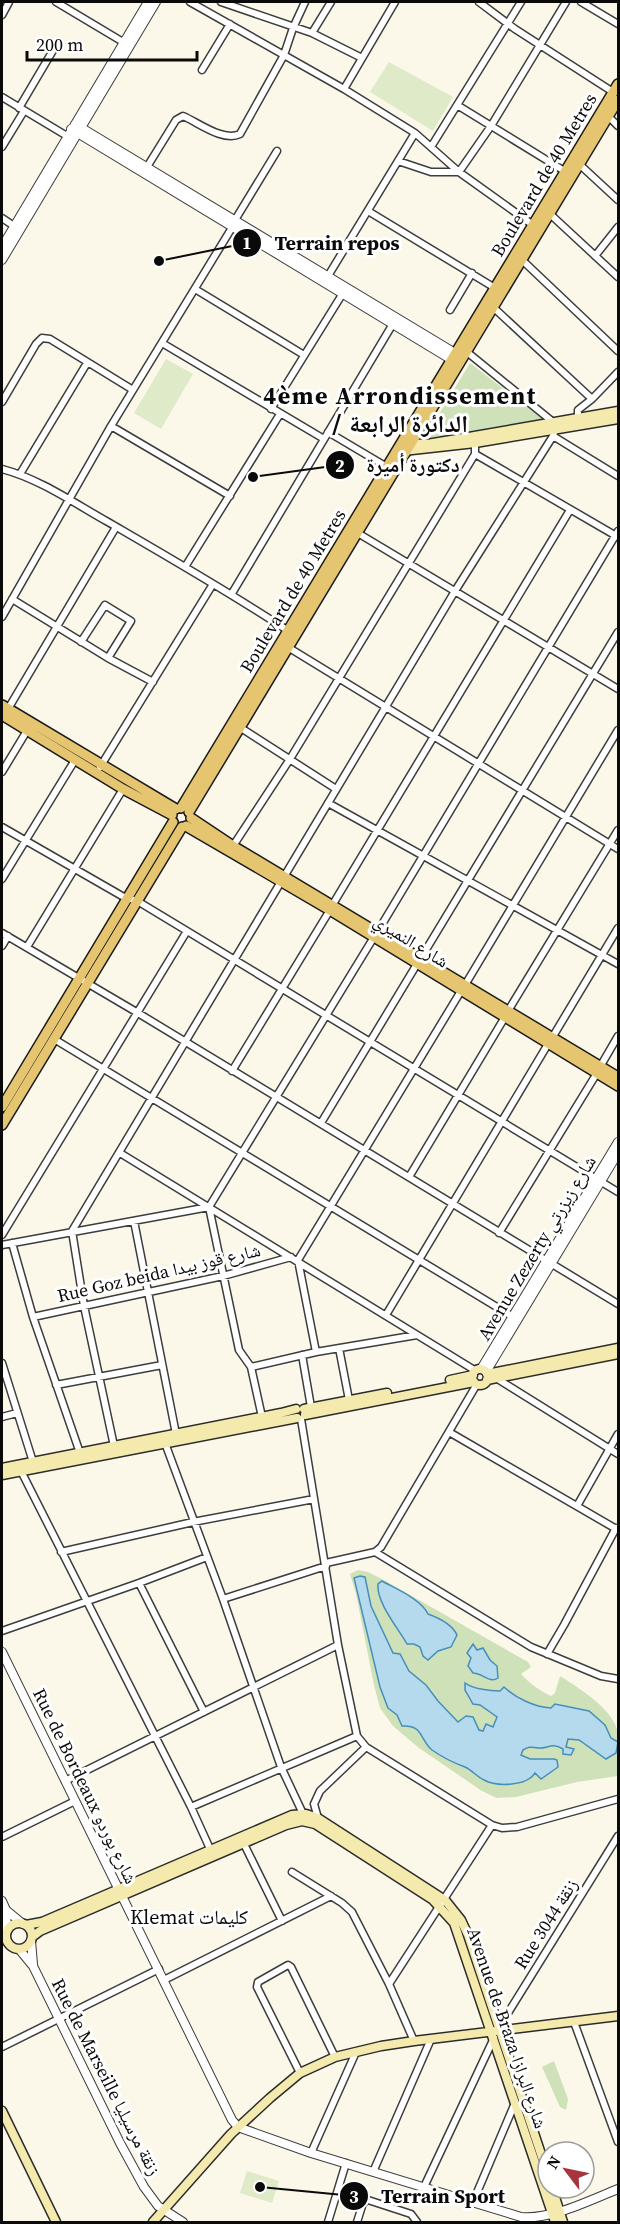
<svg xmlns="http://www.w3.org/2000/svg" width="620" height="2224" font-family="'Source Serif 4','Noto Naskh Arabic',serif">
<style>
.green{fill:#cfe1b8}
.pitch{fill:#dfeac9}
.water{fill:#b5daed;stroke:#468fba;stroke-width:1.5}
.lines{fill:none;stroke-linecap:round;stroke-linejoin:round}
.minor-casing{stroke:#3d3d3d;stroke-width:9}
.tertiary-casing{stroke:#3d3d3d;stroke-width:10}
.secondary-casing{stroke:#2c2c2c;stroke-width:11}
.primary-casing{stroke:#1b1b1b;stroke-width:12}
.minor{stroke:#fff;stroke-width:6}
.tertiary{stroke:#fff;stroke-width:8}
.secondary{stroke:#f4eaad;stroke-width:8}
.primary{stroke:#e6c570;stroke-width:9}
.labels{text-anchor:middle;stroke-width:6;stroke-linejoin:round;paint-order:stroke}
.street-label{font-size:18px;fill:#0a0a0a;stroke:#fff}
.neighbourhood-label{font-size:20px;fill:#0a0a0a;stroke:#fff}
.district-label{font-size:24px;font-weight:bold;letter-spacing:1.5px;fill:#0a0a0a;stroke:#fff}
.leader{fill:none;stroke:#0a0a0a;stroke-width:2}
.callout-dot{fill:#0a0a0a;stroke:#fff;stroke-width:2}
.mark-label{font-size:18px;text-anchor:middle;font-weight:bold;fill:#fff}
.callout-label{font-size:20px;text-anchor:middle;font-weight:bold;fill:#0a0a0a;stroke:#fff;stroke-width:6;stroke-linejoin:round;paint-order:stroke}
</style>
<rect width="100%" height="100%" fill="#fcf8e9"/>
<!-- green -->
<path class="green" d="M 470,363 L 543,419 L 424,439 Z
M 358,1570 L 368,1572 L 382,1579 L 528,1662 L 531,1667 L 521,1674 C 530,1684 539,1690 551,1696 L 555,1693 L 560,1676 C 579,1688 615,1710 618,1734 C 620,1747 618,1763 618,1776 L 577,1782 L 516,1797 L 497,1798 L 482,1791 L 419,1748 L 393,1726 L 380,1708 L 374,1685 L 356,1594 L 350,1574 Z
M 554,2061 L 568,2099 L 566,2110 L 560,2107 L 542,2067 Z"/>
<!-- pitch -->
<path class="pitch" d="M 389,62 L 453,97 L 433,131 L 370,92 Z
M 166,359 L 193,374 L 161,429 L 134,413 Z
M 247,2171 L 279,2181 L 272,2203 L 240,2193 Z"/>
<!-- water -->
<path class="water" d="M 360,1576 L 365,1577 L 371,1606 L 393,1653 L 400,1654 L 409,1671 L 426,1685 L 438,1701 L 458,1722 L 466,1716 L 473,1717 L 479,1730 L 483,1731 L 486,1724 L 493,1727 L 497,1717 L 480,1705 L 473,1704 L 465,1690 L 465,1683 C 473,1689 491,1691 500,1691 L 504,1687 C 516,1698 534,1707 551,1708 L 555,1704 L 589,1711 L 605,1725 L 611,1738 L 618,1742 L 616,1753 L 606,1759 L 579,1740 L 568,1739 L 566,1747 L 574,1749 L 571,1755 L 563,1754 L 563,1749 C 551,1742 548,1749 538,1748 C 530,1747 530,1746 523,1750 L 521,1755 L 530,1759 L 554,1759 L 557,1760 L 558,1767 L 541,1779 L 535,1773 C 527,1786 497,1787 484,1780 C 477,1777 472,1770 465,1767 C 454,1763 442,1757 432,1750 C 419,1739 424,1725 402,1726 L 397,1715 L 388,1708 L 380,1687 L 354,1578 Z
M 382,1581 C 396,1589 421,1599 428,1614 C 439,1618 452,1624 457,1635 L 451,1647 L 438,1651 L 428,1660 L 423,1656 L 420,1647 L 414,1644 L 407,1644 C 398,1628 376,1602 378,1584 Z
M 473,1644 L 477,1650 L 483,1648 L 490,1660 L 497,1666 L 498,1678 C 489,1684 483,1673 473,1673 L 468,1666 L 471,1658 L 467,1653 Z"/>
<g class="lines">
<!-- minor casing -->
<g class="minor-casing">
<path id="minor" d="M 56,2 L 123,42
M 190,2 L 344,89 L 415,133 L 459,172 L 533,225
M 221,2 L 312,33 L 362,58
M 479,2 L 515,29 L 613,92
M 581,2 L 618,24
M 2,15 L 9,2
M 312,33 L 331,2
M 202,70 L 230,24
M 344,89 L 395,2
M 2,97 L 67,136
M 457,105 L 566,172
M 19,108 L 55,47
M 609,117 L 618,126
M 2,147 L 24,111
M 431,147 L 521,2
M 398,161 L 431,172 L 459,172 L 491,126 L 566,2
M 578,163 L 618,200
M 147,167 L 176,120 L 183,116 C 199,123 223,142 240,134 L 284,55 L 293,28 L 305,2
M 368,211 L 495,288
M 550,214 L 618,277
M 2,218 L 14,226
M 235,220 L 277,151
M 595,256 L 618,227
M 521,259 L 618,351
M 328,276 L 415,133
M 195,289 L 304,355
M 494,308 L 592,399
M 450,310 L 472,273
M 162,343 L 324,439
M 2,402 L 36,344 L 42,338 L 50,339 L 133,390
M 271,409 L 343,293
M 578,418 L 578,410 L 592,399 L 618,372
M 111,426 L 230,496
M 328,432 L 387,467
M 553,436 L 618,476
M 475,443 L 475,454 L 618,537
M 2,469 C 40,479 74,503 108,522 C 170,558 231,593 290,632
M 20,474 L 87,363
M 356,532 L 618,689
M 185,567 L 280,414
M 231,595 L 394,322
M 12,599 L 108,658 L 153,682
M 2,617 L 111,426 L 233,226
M 81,642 L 105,605 L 131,621 L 108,658
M 286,646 L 618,849
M 8,709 L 116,527
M 237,728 L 241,728 L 336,789
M 100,767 L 213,584
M 2,772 L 28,729
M 328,803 L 618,964
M 2,827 L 122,896 L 139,902 L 618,1192
M 233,846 L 290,759 L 475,454
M 2,879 L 75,760
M 333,904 L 570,510
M 378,931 L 618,531
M 2,933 L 138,1013 L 618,1304
M 2,946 L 8,936
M 27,947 L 123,789
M 421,958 L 618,632
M 465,985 L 618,730
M 508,1011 L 618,830
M 552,1038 L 618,928
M 54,1039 L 515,1318
M 600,1067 L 618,1036
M 232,1071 L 330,910
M 321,1123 L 417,964
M 120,1153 L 476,1371
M 409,1177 L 505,1017
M 134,1221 L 176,1434
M 499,1233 L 597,1073
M 2,1235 L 187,931
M 12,1243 L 33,1317 L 80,1453
M 2,1245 L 209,1207
M 386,1315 L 548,1044
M 33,1317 L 223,1276 L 291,1257
M 339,1348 L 349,1400
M 316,1352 L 298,1260 L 461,991
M 302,1355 L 311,1407
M 2,1363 L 33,1462
M 251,1367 L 316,1352 L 417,1335
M 496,1378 L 618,1454
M 56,1385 L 162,1365
M 2,1417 L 17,1413
M 262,1417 L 251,1367 L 239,1350 L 209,1207 L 374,937
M 301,1419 L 338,1645 L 357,1736 L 366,1747 L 492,1825 L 502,1828 L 517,1827 L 618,1799
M 449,1432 L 618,1530
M 165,1443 L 223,1599 L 281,1767 L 305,1818
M 114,1446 L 84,1306 L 72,1231 L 455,591 L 553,436 L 555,429 L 553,422 L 467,352
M 21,1471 L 191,1807 L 211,1851
M 577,1506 L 618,1434
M 61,1552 L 193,1522 L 314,1499
M 375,1552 L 531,1647 L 601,1676 L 618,1679
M 326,1563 L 375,1552 L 381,1547 L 477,1384
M 139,1583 L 204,1712
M 223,1599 L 326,1566
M 2,1631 L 139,1583 L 207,1557
M 547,1654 L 564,1625 L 616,1528
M 65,1781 L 338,1645
M 191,1807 L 357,1736
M 318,1818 L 314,1804 L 320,1791 L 366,1747
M 2,1837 L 75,1801
M 244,1844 L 282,1921
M 292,1872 L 342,1903 L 352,1912 L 389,1984 L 414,2041
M 164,1980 L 331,1896
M 389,1984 L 492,1825
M 574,2022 L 618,2142
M 498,2029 L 618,1836
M 2,2047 L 159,1969
M 300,2073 L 257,1987 L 258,1982 L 288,1965 L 291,1967 L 335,2057
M 311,2153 L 356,2052
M 373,2172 L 431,2039
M 424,2187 L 494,2038
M 473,2202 L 515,2103
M 328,2222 L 346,2163
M 357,2222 L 363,2203 L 368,2200 L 411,2214 L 417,2222"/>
</g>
<!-- tertiary casing -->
<g class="tertiary-casing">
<path id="tertiary" d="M 75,124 L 450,350 L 456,354 L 460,353
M 71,129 L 452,360 L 456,359
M 2,247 L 148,2
M 2,260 L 156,2
M 481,1369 L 618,1142
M 486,1372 L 618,1153
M 2,1652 L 232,2120 L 238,2127 L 311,2153 L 521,2217 C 551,2220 590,2200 618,2189
M 2,1901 L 6,1910 L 7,1930
M 6,1910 L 23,1924
M 31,1941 L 33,1964
M 19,1949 L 33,1966 L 120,2143 L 144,2187 L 158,2206 L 183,2222"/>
</g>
<!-- secondary casing -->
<g class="secondary-casing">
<path id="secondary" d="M 406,443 L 427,444 L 463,438 L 618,411
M 403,451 L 475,443 L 618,419
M472 1377a8 8 0 1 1 16 0a8 8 0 1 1-16 0Z
M 487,1374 L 618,1348
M 450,1380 L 473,1375
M 487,1380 L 618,1354
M 304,1409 L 387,1393
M 305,1415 L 474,1382
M 2,1468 L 281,1413 L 296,1409
M 2,1475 L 297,1418
M6 1936a13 13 0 1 1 26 0a13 13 0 1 1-26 0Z
M 26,1925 L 42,1922 L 292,1815 L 306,1814 L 318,1818 L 445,1900 L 461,1920 L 468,1935 L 548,2175
M 32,1937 L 40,1931 L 286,1825 L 302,1821 L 315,1824 L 433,1900 L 454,1923 L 555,2222
M 2,2111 L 56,2222
M 552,2188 L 563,2222
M 153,2222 L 231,2134 L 270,2098 L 300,2073 L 335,2057 L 381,2046 L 414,2041 L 618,2016"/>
</g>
<!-- primary casing -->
<g class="primary-casing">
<path id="primary" d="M 2,705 L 176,809
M 2,715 L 123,789 L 172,815
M 181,808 L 618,84
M 189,812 L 618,100
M 191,818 L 233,846 L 618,1077
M 186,826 L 330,910 L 618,1086
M 2,1107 L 173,822
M 2,1125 L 182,827"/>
</g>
<!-- minor -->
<use href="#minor" class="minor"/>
<!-- tertiary -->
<use href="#tertiary" class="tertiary"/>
<!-- secondary -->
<use href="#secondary" class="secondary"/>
<!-- primary -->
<use href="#primary" class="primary"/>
</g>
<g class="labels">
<!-- street labels -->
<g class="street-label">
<text transform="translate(544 175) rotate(-59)" y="6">Boulevard de 40 Metres</text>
<text transform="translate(293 591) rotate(-59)" y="6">Boulevard de 40 Metres</text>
<text transform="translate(411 941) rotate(32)" y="6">شارع النميري</text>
<text transform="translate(537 1248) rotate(-59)" y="6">Avenue Zezerty شارع زيزرتي</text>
<text transform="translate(159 1273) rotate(-13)" y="6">Rue Goz beida شارع قوز بيدا</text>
<text transform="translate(85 1786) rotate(64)" y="6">Rue de Bordeaux شارع بوردو</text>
<text transform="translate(546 1924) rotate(-58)" y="6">Rue 3044 زنقة</text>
<text transform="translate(507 2028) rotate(71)" y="6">Avenue de Braza شارع البرازا</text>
<text transform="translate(106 2077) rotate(63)" y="6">Rue de Marseille زنقة مرسيليا</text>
</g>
<!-- neighbourhood labels -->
<g class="neighbourhood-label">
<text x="189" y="1924">Klemat كليمات</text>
</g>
<!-- district labels -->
<g class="district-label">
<text x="400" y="404">4ème Arrondissement<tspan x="400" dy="28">/ الدائرة الرابعة</tspan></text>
</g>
</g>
<!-- callouts -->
<path class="leader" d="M159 261L247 243M253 477L340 465M260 2187L354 2196"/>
<g class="callout-dot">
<circle cx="159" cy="261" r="6"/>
<circle cx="253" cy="477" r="6"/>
<circle cx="260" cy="2187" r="6"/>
<circle cx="247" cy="243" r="15"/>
<circle cx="340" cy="465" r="15"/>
<circle cx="354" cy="2196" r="15"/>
</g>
<g class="mark-label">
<text x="247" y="249">1</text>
<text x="340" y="472">2</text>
<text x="354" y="2203">3</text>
</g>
<g class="callout-label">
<text x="337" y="250">Terrain repos</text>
<text x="413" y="472">دكتورة أميرة</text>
<text x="443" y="2203">Terrain Sport</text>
</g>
<!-- border -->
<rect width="620" height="2224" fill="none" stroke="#0a0a0a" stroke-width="6"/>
<!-- north arrow -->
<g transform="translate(566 2170) rotate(302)"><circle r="28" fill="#ffffff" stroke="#9d9d9d" stroke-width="1.5"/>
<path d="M0-4.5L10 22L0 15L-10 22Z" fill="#a6353e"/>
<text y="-9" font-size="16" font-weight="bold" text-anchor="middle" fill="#0a0a0a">N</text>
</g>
<!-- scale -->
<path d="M27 51v9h170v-9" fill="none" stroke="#0a0a0a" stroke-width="3"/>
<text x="36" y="51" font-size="18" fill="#0a0a0a" stroke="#ffffff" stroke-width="4.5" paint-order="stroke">200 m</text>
</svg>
